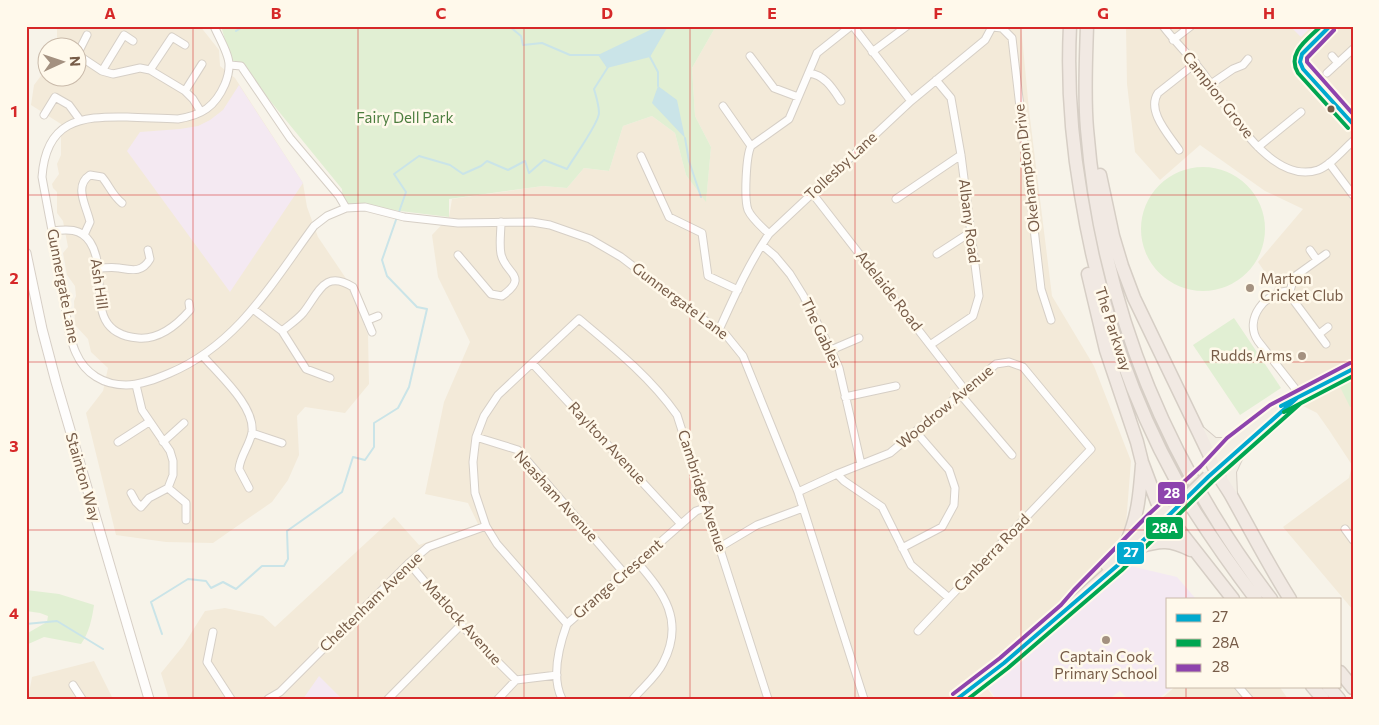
<svg xmlns="http://www.w3.org/2000/svg" width="1379" height="725" font-family="Commissioner,sans-serif">
<style>
.residential{fill:#f3ead9}
.commercial{fill:#f8e9dc}
.education{fill:#f4e9f2}
.green{fill:#e1efd3}
.water{fill:#cae4e8}
.lines{fill:none;stroke-linecap:round;stroke-linejoin:round}
.stream{stroke:#cae4e8;stroke-width:2}
.street-casing{stroke:#d6cfc6;stroke-width:9}
.secondary-casing{stroke:#d7cfc6;stroke-width:11}
.primary-casing{stroke:#d6cec5;stroke-width:12}
.highway-casing{stroke:#d6cec5;stroke-width:15}
.street{stroke:#fefdfc;stroke-width:7}
.secondary{stroke:#fefdfc;stroke-width:9}
.primary{stroke:#f3eee4;stroke-width:10}
.highway{stroke:#f1e9e3;stroke-width:12}
.highway-bridge-casing{stroke:#d6cec5;stroke-width:15;stroke-linecap:butt}
.highway-bridge{stroke:#f1e9e3;stroke-width:12}
.bus-1-casing{stroke:#fff9eb;stroke-width:8}
.bus-2-casing{stroke:#fff9eb;stroke-width:8}
.bus-3-casing{stroke:#fff9eb;stroke-width:8}
.bus-1{stroke:#00a9ce;stroke-width:4}
.bus-2{stroke:#00a651;stroke-width:4}
.bus-3{stroke:#8e44ad;stroke-width:4}
.grid{fill:none;stroke:#d62828;stroke-width:1;stroke-opacity:0.55}
.bus-dot{fill:#775c48;stroke:#fff9eb;stroke-width:2}
.poi-dot{fill:#a49180;stroke:#fff9eb;stroke-width:2}
.labels{text-anchor:middle;stroke-width:5;stroke-linejoin:round;paint-order:stroke}
.street-label{font-size:15px;fill:#775c48;stroke:#fff9eb}
.park-label{font-size:15px;fill:#4c7e3f;stroke:#fff9eb}
.poi-label{font-size:15px;fill:#775c48;stroke:#fff9eb;text-anchor:start}
.line-badge{stroke:#fff9eb;stroke-width:2}
.badge-label{font-size:14px;text-anchor:middle;font-weight:bold;fill:#fff}
.neatline{fill:none;stroke:#d62828;stroke-width:2}
.grid-label{font-size:16px;text-anchor:middle;font-weight:bold;fill:#d62828}
</style>
<rect width="100%" height="100%" fill="#f7f3e9"/>
<!-- residential -->
<path class="residential" d="M 57,26 L 200,26 L 219,50 L 220,66 L 235,78 L 303,183 L 307,207 L 318,237 L 347,280 L 368,335 L 369,384 L 345,413 L 305,407 L 297,416 L 299,455 L 288,480 L 272,502 L 213,543 L 166,542 L 116,535 L 86,413 L 103,391 L 108,368 L 91,352 L 88,339 L 75,325 L 74,301 L 76,296 L 75,286 L 67,275 L 63,253 L 68,247 L 63,221 L 57,213 L 57,192 L 53,188 L 52,184 L 59,174 L 57,164 L 61,155 L 61,124 L 31,105 L 34,85 L 43,73 L 47,72 L 48,78 L 78,78 L 78,48 L 57,47 Z
M 716,26 L 1021,26 L 1029,110 L 1052,296 L 1094,366 L 1131,461 L 1126,524 L 1102,574 L 954,699 L 169,699 L 161,673 L 183,646 L 205,611 L 225,608 L 263,616 L 275,627 L 394,517 L 419,545 L 478,524 L 468,503 L 425,494 L 444,402 L 470,342 L 438,277 L 432,235 L 449,217 L 452,199 L 543,186 L 567,188 L 584,168 L 609,171 L 623,126 L 652,116 L 675,133 L 686,175 L 706,201 L 711,147 L 695,116 L 692,68 Z
M 1126,26 L 1353,26 L 1353,360 L 1299,388 L 1257,332 L 1259,315 L 1275,287 L 1258,262 L 1303,209 L 1265,191 L 1200,145 L 1160,180 L 1135,152 L 1127,84 Z
M 1353,375 L 1353,610 L 1283,527 L 1349,478 L 1352,465 L 1329,430 L 1317,413 L 1301,405 Z
M 94,661 L 113,699 L 28,699 L 32,677 Z
M 1176,686 L 1279,686 L 1288,699 L 1161,699 Z"/>
<!-- commercial -->
<path class="commercial" d="M 980,679 L 995,699 L 954,699 Z"/>
<!-- education -->
<path class="education" d="M 1290,26 L 1312,26 L 1301,37 Z
M 239,85 L 303,183 L 230,292 L 127,151 L 140,132 L 180,129 L 198,126 L 210,120 L 223,110 Z
M 1126,565 L 1177,577 L 1196,599 L 1168,599 L 1168,686 L 1174,686 L 1158,699 L 1128,699 L 1120,691 L 1109,699 L 996,699 L 987,686 L 1020,661 L 1069,619 L 1069,618 Z
M 319,676 L 342,699 L 303,699 Z"/>
<!-- green -->
<path class="green" d="M 221,26 L 559,26 L 563,29 L 570,26 L 716,26 L 692,68 L 695,116 L 711,147 L 706,202 L 686,175 L 675,133 L 652,116 L 623,126 L 609,171 L 584,168 L 567,188 L 543,186 L 449,199 L 449,217 L 343,204 L 342,189 L 241,65 L 232,64 Z
M1141 229a62 62 0 1 1 124 0a62 62 0 1 1-124 0Z
M 1234,318 L 1281,388 L 1240,415 L 1193,345 Z
M 1353,376 L 1353,406 L 1350,407 L 1338,383 Z
M 26,590 L 59,594 L 94,605 C 92,619 89,633 81,644 L 44,637 L 26,645 L 26,634 L 47,622 L 48,616 L 40,613 L 26,611 Z"/>
<!-- water -->
<path class="water" d="M 653,26 L 668,26 L 650,57 L 607,68 L 598,55 L 650,30 Z
M 658,86 L 677,100 L 685,138 L 652,103 Z"/>
<g class="lines">
<!-- stream -->
<path class="stream" d="M 509,26 L 521,36 L 523,45 L 542,43 L 570,55 L 600,55
M 236,31 L 244,26
M 650,57 L 658,72 L 658,86
M 685,138 L 689,161 L 701,197
M 399,212 L 406,192 L 394,174 L 419,156 L 450,165 L 463,174 L 481,166 L 487,161 L 508,170 L 525,161 L 529,173 L 544,160 L 567,169 C 574,157 599,123 599,113 C 599,105 596,96 594,89 L 608,67
M 26,624 L 57,621 L 103,649
M 162,634 L 151,602 L 188,579 L 206,581 L 211,588 L 223,582 L 236,589 L 262,566 L 284,566 L 288,559 L 287,531 L 342,492 L 353,457 L 365,460 L 374,447 L 374,423 L 398,408 L 409,387 L 427,309 L 417,307 L 387,276 L 382,260 L 397,217"/>
<!-- street casing -->
<g class="street-casing">
<path id="street" d="M 214,26 C 218,36 230,55 229,66 C 229,72 227,79 225,84 C 215,107 202,115 178,119 C 161,118 144,118 127,117 C 79,116 46,121 42,177 C 49,216 57,254 63,293 C 66,311 68,336 76,353 C 85,374 104,385 126,385 C 141,385 156,379 170,373 C 238,344 272,283 314,226 L 327,216 L 346,208 L 365,207 L 404,217 L 458,223 L 532,222 L 550,225 L 590,239 L 621,257 L 693,312 L 726,335 L 743,356 L 798,492 L 864,699
M 853,26 L 911,101
M 1163,26 C 1175,42 1190,56 1203,73 C 1226,104 1269,186 1318,170 C 1331,165 1343,150 1353,141
M 1330,26 L 1302,54 C 1299,60 1300,64 1303,69 L 1353,124
M 992,27 L 1002,28 L 1012,38 L 1041,289 L 1051,320
M 1173,40 L 1191,26
M 872,52 L 907,26
M 78,53 L 87,35
M 78,55 L 102,71 L 113,74 L 140,68 L 150,70 L 185,91 L 193,99 L 201,112
M 750,56 L 774,88 L 798,97
M 1332,56 L 1338,63
M 230,65 L 241,66 L 290,138 L 339,196 L 346,208
M 150,70 L 172,37 L 185,45
M 102,71 L 124,35 L 133,41
M 809,73 C 825,75 833,89 841,101
M 1327,73 L 1353,49
M 1211,84 L 1233,69 L 1243,65 L 1248,59
M 185,91 L 202,64
M 723,106 L 751,146
M 44,115 L 55,97 L 69,105 L 80,120
M 1258,147 L 1301,112
M 1179,150 C 1169,135 1146,111 1158,93 L 1196,63
M 641,156 L 669,217 L 702,233 L 708,276 L 738,290
M 1329,163 L 1353,195
M 812,193 L 965,390
M 896,199 L 961,155
M 52,231 C 67,229 81,228 90,242 C 111,274 80,333 138,338 C 160,340 177,325 190,310 L 189,303
M 769,234 C 762,227 752,219 748,210 C 744,199 746,156 751,146 L 789,119 L 817,53 L 851,26
M 84,235 L 90,222 C 87,207 73,186 90,175 L 102,177 C 109,185 112,195 122,203
M 762,245 L 775,256 L 790,274 L 803,295 L 831,350 L 839,368 L 861,464
M 1310,250 L 1317,260
M 937,254 L 971,232
M 458,255 L 491,294 L 502,296 C 530,276 505,274 501,254 C 499,244 501,232 501,222
M 98,268 C 105,268 112,267 119,268 C 132,270 142,273 150,259 L 148,250
M 1290,291 C 1266,291 1243,319 1258,341 L 1301,396
M 253,309 L 282,331 C 289,325 297,320 303,313 C 319,293 324,269 353,287 L 372,332
M 368,320 L 378,316
M 719,330 C 734,297 749,263 769,234 L 911,101 L 985,40 L 992,27
M 282,331 L 306,369 L 330,378
M 1319,334 L 1328,327
M 1326,344 L 1294,301 L 1290,291 L 1294,277 L 1326,254
M 930,345 L 973,316 L 979,296 L 961,155 L 951,98 L 936,80
M 831,350 L 859,338
M 203,356 C 219,375 255,406 252,432 C 250,445 240,456 239,469 L 249,488
M 532,363 L 681,524
M 960,394 L 1012,455
M 845,397 L 896,386
M 252,433 L 282,443
M 476,437 L 518,450 L 624,573
M 118,442 L 149,422
M 163,442 L 184,423
M 168,488 L 186,503 L 186,520
M 798,492 L 837,474 L 890,453 L 996,364 L 1009,362 L 1023,367 L 1091,449 L 949,598 L 911,565 L 882,507 L 844,481 L 837,474
M 131,493 L 136,502 L 141,507 L 149,498 L 168,488 L 173,475 L 173,461 L 170,451 L 142,410 L 136,385
M 1345,529 L 1353,540
M 720,547 L 757,525 L 803,508
M 902,548 L 942,527 L 954,505 L 955,488 L 949,470 L 916,432
M 409,563 L 461,625 L 516,680
M 567,624 L 497,544 L 486,526 L 475,493 L 473,462 L 476,437 L 484,416 L 498,395 L 579,319 C 615,349 650,377 677,415 L 768,699
M 918,631 L 949,598
M 213,632 L 207,662 L 231,699
M 73,685 L 82,699
M 1238,686 L 1249,699
M 268,699 L 280,692 L 409,563 L 428,547 L 486,526
M 388,699 L 461,625
M 498,699 L 516,680 L 557,675
M 562,699 C 551,677 559,646 567,624 L 696,511 L 708,507
M 633,699 C 642,688 657,676 663,663 C 685,621 664,593 637,562"/>
</g>
<!-- secondary casing -->
<g class="secondary-casing">
<path id="secondary" d="M 26,253 L 42,329 L 56,382 L 149,699"/>
</g>
<!-- primary casing -->
<g class="primary-casing">
<path id="primary" d="M 1201,432 L 1214,443 L 1231,443
M 1212,463 L 1231,443 L 1273,410 L 1353,369
M 1216,469 L 1255,434 L 1287,408
M 1232,495 L 1231,471 L 1240,452"/>
</g>
<!-- highway casing -->
<g class="highway-casing">
<path id="highway" d="M 1070,26 C 1067,85 1071,137 1081,195 C 1099,306 1134,413 1193,509 C 1213,540 1234,570 1256,599
M 1087,26 C 1086,60 1084,95 1087,129 C 1101,303 1165,460 1271,599
M 1100,175 L 1113,236 L 1122,266 L 1134,298 L 1210,456 C 1213,471 1225,484 1232,497 C 1251,531 1269,566 1290,599
M 1088,274 L 1106,350 L 1137,442 L 1142,462 L 1157,502 L 1233,599
M 1127,541 C 1138,517 1140,491 1142,465
M 1139,547 C 1161,540 1170,540 1191,550
M 1107,565 L 1153,518 L 1169,505
M 1340,672 L 1353,688
M 1312,686 L 1323,699
M 1328,686 L 1339,699
M 957,699 L 1004,663 L 1082,597 L 1137,548 L 1172,512"/>
</g>
<!-- street -->
<use href="#street" class="street"/>
<!-- secondary -->
<use href="#secondary" class="secondary"/>
<!-- primary -->
<use href="#primary" class="primary"/>
<!-- highway -->
<use href="#highway" class="highway"/>
<!-- highway-bridge casing -->
<g class="highway-bridge-casing">
<path id="highway-bridge" d="M 1173,511 L 1208,477"/>
</g>
<!-- highway-bridge -->
<use href="#highway-bridge" class="highway-bridge"/>
<!-- bus-1 casing -->
<g class="bus-1-casing">
<path id="bus-1" d="M 1330,26 L 1302,54 L 1300,62 L 1303,69 L 1353,124
M 1281,406 L 1353,369
M 957,699 L 1004,663 L 1118,565 L 1208,477 L 1297,398"/>
</g>
<!-- bus-2 casing -->
<g class="bus-2-casing">
<path id="bus-2" d="M 1321,26 C 1308,39 1286,53 1298,73 L 1348,128
M 1284,412 L 1353,376
M 968,699 L 1008,668 L 1122,570 L 1212,482 L 1301,403"/>
</g>
<!-- bus-3 casing -->
<g class="bus-3-casing">
<path id="bus-3" d="M 1334,30 L 1307,58 L 1307,62 L 1353,114
M 953,694 L 1000,658 L 1061,605 L 1074,590 L 1149,514 L 1200,467 L 1227,438 L 1270,405 L 1350,363"/>
</g>
<!-- bus-1 -->
<use href="#bus-1" class="bus-1"/>
<!-- bus-2 -->
<use href="#bus-2" class="bus-2"/>
<!-- bus-3 -->
<use href="#bus-3" class="bus-3"/>
</g>
<!-- grid -->
<path class="grid" d="M 193,26 L 193,699M 358,26 L 358,699M 524,26 L 524,699M 690,26 L 690,699M 855,26 L 855,699M 1021,26 L 1021,699M 1186,26 L 1186,599M 26,195 L 1353,195M 26,362 L 1353,362M 26,530 L 1353,530M 1186,686 L 1186,699"/>
<!-- markers -->
<circle class="bus-dot" cx="1331" cy="109" r="4.5"/>
<g class="poi-dot">
<circle cx="1250" cy="288" r="5"/>
<circle cx="1302" cy="356" r="5"/>
<circle cx="1106" cy="640" r="5"/>
</g>
<g class="labels">
<!-- street labels -->
<g class="street-label">
<text transform="translate(1218 95) rotate(52)" y="5">Campion Grove</text>
<text transform="translate(841 166) rotate(-43)" y="5">Tollesby Lane</text>
<text transform="translate(1027 168) rotate(-97)" y="5">Okehampton Drive</text>
<text transform="translate(969 221) rotate(83)" y="5">Albany Road</text>
<text transform="translate(99 284) rotate(82)" y="5">Ash Hill</text>
<text transform="translate(63 286) rotate(79)" y="5">Gunnergate Lane</text>
<text transform="translate(889 291) rotate(52)" y="5">Adelaide Road</text>
<text transform="translate(680 301) rotate(37)" y="5">Gunnergate Lane</text>
<text transform="translate(1113 329) rotate(72)" y="5">The Parkway</text>
<text transform="translate(821 333) rotate(65)" y="5">The Gables</text>
<text transform="translate(945 407) rotate(-40)" y="5">Woodrow Avenue</text>
<text transform="translate(607 443) rotate(47)" y="5">Raylton Avenue</text>
<text transform="translate(83 477) rotate(74)" y="5">Stainton Way</text>
<text transform="translate(702 491) rotate(72)" y="5">Cambridge Avenue</text>
<text transform="translate(556 496) rotate(48)" y="5">Neasham Avenue</text>
<text transform="translate(992 553) rotate(-46)" y="5">Canberra Road</text>
<text transform="translate(618 579) rotate(-41)" y="5">Grange Crescent</text>
<text transform="translate(371 602) rotate(-44)" y="5">Cheltenham Avenue</text>
<text transform="translate(462 622) rotate(48)" y="5">Matlock Avenue</text>
</g>
<!-- park labels -->
<g class="park-label">
<text x="405" y="123">Fairy Dell Park</text>
</g>
<!-- poi labels -->
<g class="poi-label">
<text x="1260" y="284">Marton<tspan x="1260" dy="17">Cricket Club</tspan></text>
<text x="1292" y="361" text-anchor="end">Rudds Arms</text>
<text x="1106" y="662" text-anchor="middle">Captain Cook<tspan x="1106" dy="17">Primary School</tspan></text>
</g>
</g>
<g class="line-badge">
<rect x="1157" y="481" width="29" height="24" rx="5" fill="#8e44ad"/>
<rect x="1145" y="516" width="39" height="24" rx="5" fill="#00a651"/>
<rect x="1116" y="541" width="29" height="24" rx="5" fill="#00a9ce"/>
</g>
<g class="badge-label">
<text x="1172" y="498">28</text>
<text x="1165" y="533">28A</text>
<text x="1131" y="557">27</text>
</g>
<!-- border -->
<rect width="1379" height="725" fill="none" stroke="#fff9eb" stroke-width="55"/>
<!-- legend -->
<rect x="1166" y="598" width="175" height="90" fill="#fff9eb" stroke="#c9baaa"/>
<rect x="1176" y="614" width="25" height="8" fill="#00a9ce" stroke="#c9baaa"/>
<text x="1212" y="622" font-size="15" fill="#775c48">27</text>
<rect x="1176" y="639" width="25" height="8" fill="#00a651" stroke="#c9baaa"/>
<text x="1212" y="648" font-size="15" fill="#775c48">28A</text>
<rect x="1176" y="664" width="25" height="8" fill="#8e44ad" stroke="#c9baaa"/>
<text x="1212" y="672" font-size="15" fill="#775c48">28</text>
<!-- north arrow -->
<g transform="translate(62 62) rotate(87)"><circle r="24" fill="#fff9eb" stroke="#c9baaa"/>
<path d="M0-4L9 19L0 12L-9 19Z" fill="#a49180"/>
<text y="-8" font-size="14" font-weight="bold" text-anchor="middle" fill="#775c48">N</text>
</g>
<rect x="28" y="28" width="1324" height="670" class="neatline"/>
<g class="grid-label">
<text x="110" y="19">A</text>
<text x="276" y="19">B</text>
<text x="441" y="19">C</text>
<text x="607" y="19">D</text>
<text x="772" y="19">E</text>
<text x="938" y="19">F</text>
<text x="1103" y="19">G</text>
<text x="1269" y="19">H</text>
<text x="14" y="117">1</text>
<text x="14" y="284">2</text>
<text x="14" y="452">3</text>
<text x="14" y="619">4</text>
</g>
</svg>
